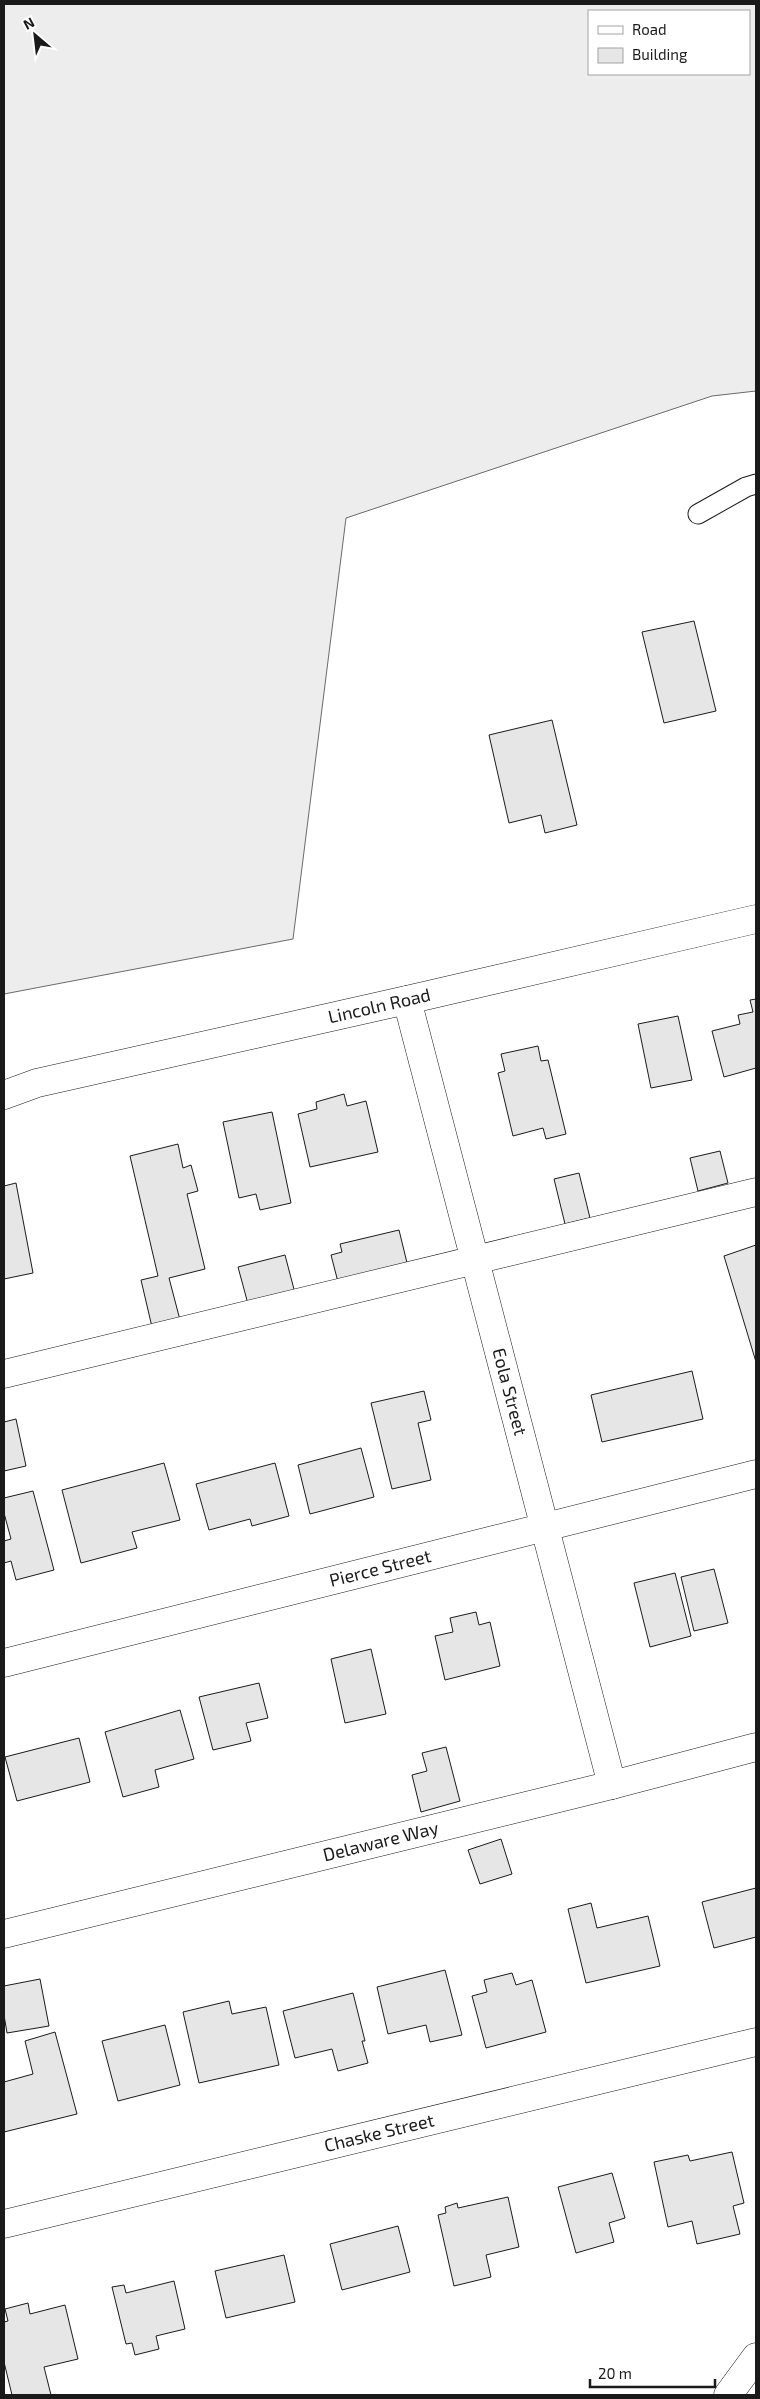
<svg xmlns="http://www.w3.org/2000/svg" width="760" height="2399" font-family="'Exo 2',sans-serif">
<style>
.built{fill:#ededed;stroke:#6a6a6a;fill-rule:evenodd}
.building{fill:#e6e6e6;stroke:#1a1a1a}
.lines{fill:none;stroke-linecap:round;stroke-linejoin:round}
.lane-casing{stroke:#1a1a1a;stroke-width:21}
.street-casing{stroke:#1a1a1a;stroke-width:29}
.secondary-casing{stroke:#1a1a1a;stroke-width:29}
.lane{stroke:#fff;stroke-width:19}
.street{stroke:#fff;stroke-width:28}
.secondary{stroke:#fff;stroke-width:28}
.labels{text-anchor:middle;stroke-width:4;stroke-linejoin:round;paint-order:stroke}
.street-label{font-size:18px;fill:#1a1a1a;stroke:#fff}
</style>
<rect width="100%" height="100%" fill="#fff"/>
<!-- built -->
<path class="built" d="M 4,4 L 756,4 L 756,391 L 712,396 L 346,518 L 293,939 L 4,994 ZM 589,11 L 749,11 L 749,74 L 589,74 Z"/>
<!-- building -->
<path class="building" d="M 694,621 L 716,711 L 664,723 L 642,632 Z
M 552,720 L 577,825 L 545,833 L 541,815 L 509,823 L 489,735 Z
M 756,999 L 756,1068 L 724,1077 L 712,1031 L 740,1024 L 738,1015 L 753,1012 L 750,1000 Z
M 678,1016 L 692,1080 L 651,1088 L 638,1024 Z
M 538,1046 L 541,1061 L 548,1060 L 566,1134 L 546,1139 L 543,1128 L 513,1136 L 498,1073 L 505,1071 L 501,1054 Z
M 344,1094 L 347,1106 L 366,1101 L 378,1152 L 310,1167 L 298,1114 L 317,1109 L 316,1102 Z
M 272,1112 L 291,1203 L 260,1210 L 256,1194 L 239,1198 L 223,1122 Z
M 178,1144 L 183,1168 L 191,1165 L 198,1191 L 187,1194 L 205,1269 L 169,1278 L 180,1320 L 152,1327 L 141,1280 L 158,1276 L 130,1156 Z
M 720,1151 L 728,1183 L 698,1191 L 690,1158 Z
M 579,1173 L 590,1218 L 565,1224 L 554,1179 Z
M 16,1183 L 33,1273 L 4,1279 L 4,1186 Z
M 399,1230 L 409,1271 L 338,1282 L 331,1255 L 342,1252 L 340,1244 Z
M 756,1245 L 756,1362 L 724,1256 Z
M 285,1255 L 295,1293 L 248,1304 L 238,1267 Z
M 692,1371 L 703,1419 L 602,1442 L 591,1395 Z
M 424,1391 L 431,1420 L 418,1423 L 431,1480 L 392,1489 L 371,1403 Z
M 16,1419 L 26,1466 L 4,1471 L 4,1422 Z
M 361,1448 L 374,1497 L 310,1514 L 298,1465 Z
M 164,1463 L 180,1520 L 132,1532 L 137,1548 L 81,1563 L 62,1490 Z
M 275,1463 L 289,1516 L 252,1526 L 250,1519 L 209,1530 L 196,1484 Z
M 33,1491 L 54,1570 L 16,1580 L 11,1561 L 4,1563 L 4,1541 L 11,1539 L 4,1513 L 4,1498 Z
M 714,1569 L 728,1623 L 694,1631 L 681,1577 Z
M 675,1573 L 691,1636 L 650,1647 L 634,1583 Z
M 476,1612 L 479,1625 L 490,1622 L 500,1666 L 445,1680 L 435,1636 L 453,1632 L 450,1618 Z
M 371,1649 L 386,1714 L 345,1723 L 331,1659 Z
M 259,1683 L 268,1718 L 246,1723 L 251,1741 L 213,1750 L 199,1697 Z
M 180,1710 L 194,1759 L 155,1770 L 159,1787 L 123,1797 L 105,1732 Z
M 79,1738 L 90,1782 L 17,1801 L 5,1757 Z
M 446,1747 L 460,1801 L 421,1812 L 412,1775 L 427,1771 L 422,1753 Z
M 501,1839 L 512,1874 L 480,1884 L 468,1850 Z
M 756,1888 L 756,1937 L 714,1948 L 702,1902 Z
M 591,1903 L 597,1928 L 648,1916 L 660,1966 L 586,1983 L 568,1909 Z
M 445,1970 L 462,2035 L 430,2042 L 426,2025 L 388,2034 L 377,1987 Z
M 512,1973 L 516,1985 L 532,1980 L 546,2032 L 486,2048 L 472,1996 L 487,1992 L 484,1980 Z
M 40,1979 L 49,2026 L 7,2033 L 4,2015 L 4,1986 Z
M 353,1993 L 365,2041 L 362,2041 L 368,2063 L 338,2071 L 332,2049 L 295,2058 L 283,2011 Z
M 229,2001 L 232,2014 L 266,2007 L 279,2065 L 199,2083 L 183,2012 Z
M 165,2025 L 180,2085 L 118,2101 L 102,2041 Z
M 55,2032 L 77,2114 L 4,2132 L 4,2082 L 33,2074 L 25,2041 Z
M 732,2152 L 744,2203 L 733,2206 L 740,2234 L 697,2244 L 692,2221 L 668,2227 L 654,2162 L 688,2155 L 690,2161 Z
M 612,2173 L 625,2218 L 609,2223 L 614,2242 L 576,2253 L 558,2187 Z
M 508,2197 L 519,2247 L 486,2255 L 491,2277 L 454,2286 L 438,2215 L 446,2213 L 445,2207 L 457,2203 L 458,2208 Z
M 398,2226 L 410,2272 L 342,2290 L 330,2244 Z
M 284,2255 L 295,2302 L 226,2318 L 215,2271 Z
M 174,2281 L 185,2329 L 156,2336 L 159,2349 L 135,2355 L 132,2343 L 126,2344 L 112,2287 L 124,2285 L 126,2293 Z
M 28,2303 L 30,2314 L 65,2305 L 78,2359 L 44,2367 L 51,2395 L 12,2395 L 4,2362 L 4,2322 L 8,2321 L 5,2309 Z"/>
<g class="lines">
<!-- lane casing -->
<g class="lane-casing">
<path id="lane" d="M 698,514 L 746,487 L 756,484"/>
</g>
<!-- street casing -->
<g class="street-casing">
<g id="street">
<path id="s1" d="M 407,1000 L 612,1785"/>
<path d="M 4,1374 L 756,1192"/>
<path id="s2" d="M 4,1663 L 756,1474"/>
<path id="s3" d="M 4,1934 L 612,1785 L 756,1747"/>
<path id="s4" d="M 4,2224 L 756,2042"/>
<path d="M 728,2395 L 756,2357"/>
</g>
</g>
<!-- secondary casing -->
<g class="secondary-casing">
<g id="secondary">
<path id="s5" d="M 4,1095 L 37,1083 L 407,1000 L 756,919"/>
</g>
</g>
<!-- lane -->
<use href="#lane" class="lane"/>
<!-- street -->
<use href="#street" class="street"/>
<!-- secondary -->
<use href="#secondary" class="secondary"/>
</g>
<g class="labels">
<!-- street labels -->
<g class="street-label">
<text dy="6" stroke="none"><textPath href="#s5" startOffset="386">Lincoln Road</textPath></text>
<text dy="6" stroke="none"><textPath href="#s1" startOffset="405">Eola Street</textPath></text>
<text dy="6" stroke="none"><textPath href="#s2" startOffset="388">Pierce Street</textPath></text>
<text dy="6" stroke="none"><textPath href="#s3" startOffset="388">Delaware Way</textPath></text>
<text dy="6" stroke="none"><textPath href="#s4" startOffset="386">Chaske Street</textPath></text>
</g>
</g>
<!-- border -->
<rect width="760" height="2399" fill="none" stroke="#1a1a1a" stroke-width="10"/>
<!-- legend -->
<rect x="588" y="10" width="162" height="65" fill="#ffffff" stroke="#a3a3a3"/>
<rect x="598" y="26" width="25" height="8" fill="#ffffff" stroke="#a3a3a3"/>
<text x="632" y="35" font-size="15" fill="#1a1a1a">Road</text>
<rect x="598" y="48" width="25" height="15" fill="#e6e6e6" stroke="#a3a3a3"/>
<text x="632" y="60" font-size="15" fill="#1a1a1a">Building</text>
<!-- north arrow -->
<g transform="translate(35 35) rotate(332)" stroke="#ffffff" stroke-width="4" paint-order="stroke">
<path d="M0-4L9 19L0 12L-9 19Z" fill="#1a1a1a"/>
<text y="-8" font-size="14" font-weight="bold" text-anchor="middle" fill="#1a1a1a">N</text>
</g>
<!-- scale -->
<path d="M590 2379v8h125v-8" fill="none" stroke="#1a1a1a" stroke-width="2.5"/>
<text x="598" y="2379" font-size="15" fill="#1a1a1a" stroke="#ffffff" stroke-width="4" paint-order="stroke">20 m</text>
</svg>
